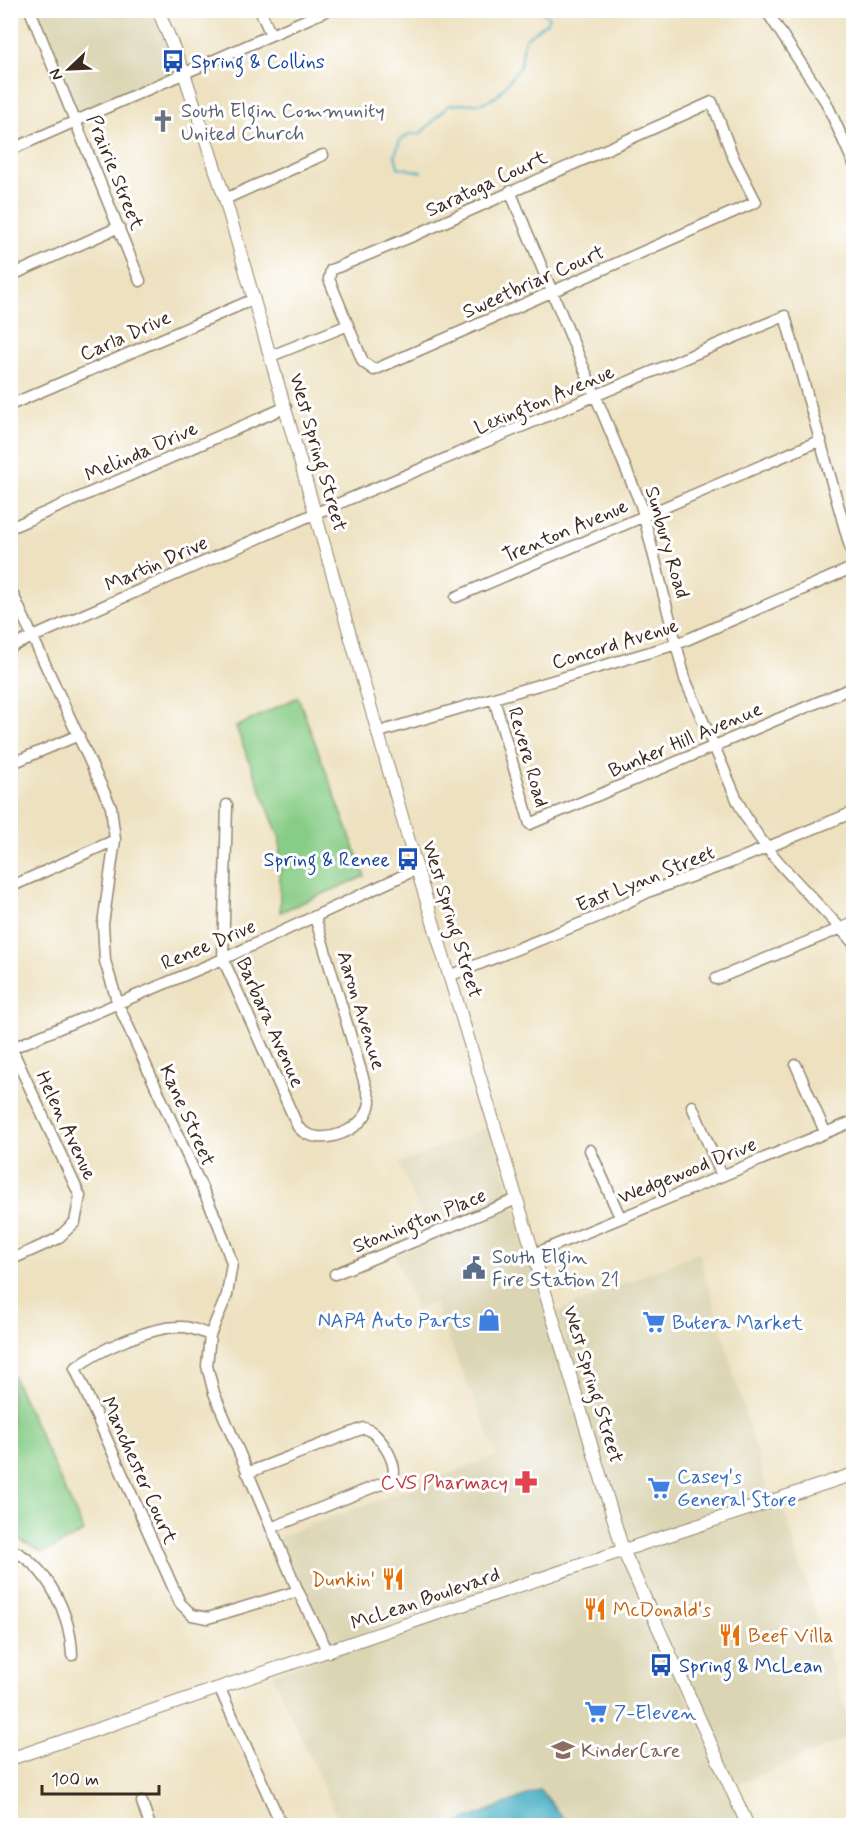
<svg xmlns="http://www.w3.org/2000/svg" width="864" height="1836" font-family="Mynerve,sans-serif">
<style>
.built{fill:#dbd5b4}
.green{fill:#88cd87;stroke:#627c52;stroke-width:1.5}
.water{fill:#44aec3;stroke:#406c70;stroke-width:1.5}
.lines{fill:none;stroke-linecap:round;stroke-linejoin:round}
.stream{stroke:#44aec3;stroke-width:2}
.minor-casing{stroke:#94866f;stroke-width:13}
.major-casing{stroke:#94866f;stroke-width:14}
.minor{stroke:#fff;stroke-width:10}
.major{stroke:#fff;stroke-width:12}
.labels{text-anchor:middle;stroke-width:6;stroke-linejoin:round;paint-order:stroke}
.transit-label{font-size:20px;fill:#164399;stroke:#fff;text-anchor:start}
.worship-label{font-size:20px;fill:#5b616d;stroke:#fff;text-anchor:start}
.street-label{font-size:20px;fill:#3b2a1e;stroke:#fff}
.service-label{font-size:20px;fill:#4e5e75;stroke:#fff;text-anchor:start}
.shop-label{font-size:20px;fill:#366cbe;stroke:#fff;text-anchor:start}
.health-label{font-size:20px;fill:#be3a42;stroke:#fff;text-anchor:end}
.food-label{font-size:20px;fill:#c56008;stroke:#fff;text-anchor:start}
.education-label{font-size:20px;fill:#785e54;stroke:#fff;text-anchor:start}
</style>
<rect width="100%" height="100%" fill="#fff"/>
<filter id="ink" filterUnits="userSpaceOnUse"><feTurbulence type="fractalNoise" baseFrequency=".0167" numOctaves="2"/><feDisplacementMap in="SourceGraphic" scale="12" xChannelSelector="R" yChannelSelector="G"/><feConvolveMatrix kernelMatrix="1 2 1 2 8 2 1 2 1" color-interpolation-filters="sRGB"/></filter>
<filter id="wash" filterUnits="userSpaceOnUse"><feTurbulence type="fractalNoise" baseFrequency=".008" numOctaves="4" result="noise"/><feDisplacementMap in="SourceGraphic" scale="24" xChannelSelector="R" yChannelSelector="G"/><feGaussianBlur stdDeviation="1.35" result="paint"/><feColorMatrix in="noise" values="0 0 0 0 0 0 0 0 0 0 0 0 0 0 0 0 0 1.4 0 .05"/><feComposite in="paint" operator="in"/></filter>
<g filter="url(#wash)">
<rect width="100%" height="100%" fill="#ede1c0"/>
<!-- built -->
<path class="built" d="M 32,11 L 156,11 L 182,72 L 77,117 Z
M 490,1126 L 620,1548 L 329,1649 L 278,1537 L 497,1456 L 434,1303 L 417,1310 L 395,1256 L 431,1240 L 399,1164 Z
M 699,1252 L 769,1496 L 626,1545 L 557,1312 Z
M 781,1501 L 853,1734 L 734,1787 L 629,1552 Z
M 622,1554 L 744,1825 L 341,1825 L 272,1674 Z"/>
<!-- green -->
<path class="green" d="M 298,697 L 365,876 L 280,912 L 280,839 L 236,727 Z
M 11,1372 L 84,1532 L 43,1553 L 11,1535 Z"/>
<!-- water -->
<path class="water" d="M 539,1790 C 552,1799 557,1816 571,1825 L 454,1825 Z"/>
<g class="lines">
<!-- stream -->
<path class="stream" d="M 421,172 L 398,167 L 395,155 L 400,140 L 410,134 L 420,134 L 449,105 L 482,103 L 496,97 L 520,67 L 525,39 L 547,22 L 549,17 L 539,10"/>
</g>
</g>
<g filter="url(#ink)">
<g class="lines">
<!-- minor casing -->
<g class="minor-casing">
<path id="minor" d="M 30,10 L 140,281
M 260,10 L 271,35
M 766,10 L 826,102 L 854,164
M 712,102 L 733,157 L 756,202 L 374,370 L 363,362 L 329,279 L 331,270 L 413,236 Z
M 10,150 L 328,10
M 510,191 L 641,505 L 685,679 L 738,802 C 764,857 816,898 854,944
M 225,199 L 323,155
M 10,276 L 119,227
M 271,356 L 346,326
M 10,405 L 254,299
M 10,528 L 286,407
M 10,588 L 111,807 L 115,840 L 103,924 L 105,961 L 118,1004 L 218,1223 L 232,1263 L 227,1295 L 210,1335 L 207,1366 L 214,1393 L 298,1591 L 328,1652
M 456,597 L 821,440
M 10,647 L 316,513 L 785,316 L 854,561
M 494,699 L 530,824 L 854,687
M 379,732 L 677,644 L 854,567
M 10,764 L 79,735
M 227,805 L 223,959 L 298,1127 C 319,1151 369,1129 370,1101 L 315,917
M 10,887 L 115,840
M 449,976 L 602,915 L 650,891 L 729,863 L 854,812
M 716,979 L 854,923
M 10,1045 L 80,1196 L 75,1222 L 57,1239 L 10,1260
M 10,1049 L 223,959 L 417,869
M 796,1065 L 825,1132
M 692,1106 L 722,1176
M 590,1150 L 620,1217
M 534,1254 L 854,1121
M 335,1274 L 517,1199
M 210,1335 C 201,1332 191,1327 183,1327 C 152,1325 99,1350 75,1368 L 180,1603 L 192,1615 L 208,1618 L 298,1591
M 247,1473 L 364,1428 C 379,1431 402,1468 391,1480 L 271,1528
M 10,1549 C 48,1565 71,1616 72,1655
M 220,1689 L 282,1826
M 142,1802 L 150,1826"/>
</g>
<!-- major casing -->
<g class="major-casing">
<path id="major" d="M 158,10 L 184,73 L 225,199 L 417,869 L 623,1550 L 748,1826
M 10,1759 L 642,1544 L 854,1474"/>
</g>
<!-- minor -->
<use href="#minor" class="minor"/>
<!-- major -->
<use href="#major" class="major"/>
</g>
</g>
<!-- icons -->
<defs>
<g id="bus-bare" transform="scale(1.8)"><path d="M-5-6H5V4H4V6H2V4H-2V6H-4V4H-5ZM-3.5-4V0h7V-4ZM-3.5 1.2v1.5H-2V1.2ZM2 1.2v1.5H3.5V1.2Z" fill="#1a4fb4" stroke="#fff" stroke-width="2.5" paint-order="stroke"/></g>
<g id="church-bare" transform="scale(1.8)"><path d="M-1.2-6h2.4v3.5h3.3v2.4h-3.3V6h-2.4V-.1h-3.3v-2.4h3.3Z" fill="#6b7280" stroke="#fff" stroke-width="2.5" paint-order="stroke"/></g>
<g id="civic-bare" transform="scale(1.8)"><path d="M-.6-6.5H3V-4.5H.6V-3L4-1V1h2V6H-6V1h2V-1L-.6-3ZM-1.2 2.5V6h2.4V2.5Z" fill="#5c6f8a" stroke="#fff" stroke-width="2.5" paint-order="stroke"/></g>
<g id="shop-bare" transform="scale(1.8)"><path d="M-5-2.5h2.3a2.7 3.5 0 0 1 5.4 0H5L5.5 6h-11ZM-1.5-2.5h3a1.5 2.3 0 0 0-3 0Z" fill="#3f7fe0" stroke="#fff" stroke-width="2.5" paint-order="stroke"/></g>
<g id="supermarket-bare" transform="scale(1.8)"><path d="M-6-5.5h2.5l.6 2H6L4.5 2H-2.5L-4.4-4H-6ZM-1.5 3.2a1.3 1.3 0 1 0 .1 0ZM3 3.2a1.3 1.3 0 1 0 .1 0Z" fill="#3f7fe0" stroke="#fff" stroke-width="2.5" paint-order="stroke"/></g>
<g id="pharmacy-bare" transform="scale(1.8)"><path d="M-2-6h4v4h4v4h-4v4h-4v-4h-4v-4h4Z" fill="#e0444e" stroke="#fff" stroke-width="2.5" paint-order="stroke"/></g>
<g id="restaurant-bare" transform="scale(1.8)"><path d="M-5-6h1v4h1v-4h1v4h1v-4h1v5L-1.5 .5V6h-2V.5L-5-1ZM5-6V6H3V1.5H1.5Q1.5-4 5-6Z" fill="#e8710a" stroke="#fff" stroke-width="2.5" paint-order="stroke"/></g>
<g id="school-bare" transform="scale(1.8)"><path d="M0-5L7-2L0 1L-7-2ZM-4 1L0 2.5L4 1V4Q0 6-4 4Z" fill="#8d6e63" stroke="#fff" stroke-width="2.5" paint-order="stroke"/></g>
</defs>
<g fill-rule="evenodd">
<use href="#bus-bare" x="173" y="61"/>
<use href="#church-bare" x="163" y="121"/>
<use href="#bus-bare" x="408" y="859"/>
<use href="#civic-bare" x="474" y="1268"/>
<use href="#shop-bare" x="489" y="1320"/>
<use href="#supermarket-bare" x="654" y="1322"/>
<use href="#pharmacy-bare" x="526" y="1482"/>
<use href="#supermarket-bare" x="659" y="1488"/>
<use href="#restaurant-bare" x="393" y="1579"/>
<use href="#restaurant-bare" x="595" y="1609"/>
<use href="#restaurant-bare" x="730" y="1635"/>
<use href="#bus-bare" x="661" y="1665"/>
<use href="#supermarket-bare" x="596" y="1712"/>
<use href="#school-bare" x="563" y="1750"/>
</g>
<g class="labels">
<!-- transit labels -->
<g class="transit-label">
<text x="191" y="68">Spring &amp; Collins</text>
<text x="390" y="866" text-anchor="end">Spring &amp; Renee</text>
<text x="679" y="1672">Spring &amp; McLean</text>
</g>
<!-- worship labels -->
<g class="worship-label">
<text x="181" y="117">South Elgin Community<tspan x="181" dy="23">United Church</tspan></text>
</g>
<!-- street labels -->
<g class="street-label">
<text transform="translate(116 172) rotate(68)" y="7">Prairie Street</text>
<text transform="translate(486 183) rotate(-25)" y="7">Saratoga Court</text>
<text transform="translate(533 281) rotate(-24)" y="7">Sweetbriar Court</text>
<text transform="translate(125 335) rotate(-24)" y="7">Carla Drive</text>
<text transform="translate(544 399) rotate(-23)" y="7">Lexington Avenue</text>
<text transform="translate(141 451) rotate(-24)" y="7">Melinda Drive</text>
<text transform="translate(319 452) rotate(74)" y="7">West Spring Street</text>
<text transform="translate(565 530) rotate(-23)" y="7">Trenton Avenue</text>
<text transform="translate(668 542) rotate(74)" y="7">Sunbury Road</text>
<text transform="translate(156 563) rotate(-24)" y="7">Martin Drive</text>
<text transform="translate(615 643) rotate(-17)" y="7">Concord Avenue</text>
<text transform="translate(685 739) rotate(-23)" y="7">Bunker Hill Avenue</text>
<text transform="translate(529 757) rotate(74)" y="7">Revere Road</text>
<text transform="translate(645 878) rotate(-22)" y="7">East Lynn Street</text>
<text transform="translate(453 919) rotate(73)" y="7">West Spring Street</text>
<text transform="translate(208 944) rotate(-23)" y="7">Renee Drive</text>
<text transform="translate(362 1010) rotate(73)" y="7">Aaron Avenue</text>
<text transform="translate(271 1022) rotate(66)" y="7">Barbara Avenue</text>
<text transform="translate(188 1115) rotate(66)" y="7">Kane Street</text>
<text transform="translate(67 1125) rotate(65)" y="7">Helen Avenue</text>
<text transform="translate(687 1170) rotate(-22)" y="7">Wedgewood Drive</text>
<text transform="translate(419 1220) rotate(-22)" y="7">Stonington Place</text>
<text transform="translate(594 1384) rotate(73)" y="7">West Spring Street</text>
<text transform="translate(140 1470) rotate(66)" y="7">Manchester Court</text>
<text transform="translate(425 1598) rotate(-19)" y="7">McLean Boulevard</text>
</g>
<!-- service labels -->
<g class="service-label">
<text x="492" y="1263">South Elgin<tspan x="492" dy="23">Fire Station 21</tspan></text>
</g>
<!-- shop labels -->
<g class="shop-label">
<text x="471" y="1327" text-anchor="end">NAPA Auto Parts</text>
<text x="672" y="1329">Butera Market</text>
<text x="677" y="1483">Casey's<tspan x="677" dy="23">General Store</tspan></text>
<text x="614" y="1719">7-Eleven</text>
</g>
<!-- health labels -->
<g class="health-label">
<text x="508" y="1489">CVS Pharmacy</text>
</g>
<!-- food labels -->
<g class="food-label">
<text x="375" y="1586" text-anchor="end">Dunkin'</text>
<text x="613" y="1616">McDonald's</text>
<text x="748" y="1642">Beef Villa</text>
</g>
<!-- education labels -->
<g class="education-label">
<text x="581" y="1757">KinderCare</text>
</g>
</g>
<!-- margin -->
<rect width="864" height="1836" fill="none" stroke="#fff" stroke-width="36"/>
<!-- north arrow -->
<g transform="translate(69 69) rotate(247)" stroke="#ffffff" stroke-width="4.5" paint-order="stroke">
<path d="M0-4.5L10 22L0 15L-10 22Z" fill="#3b2a1e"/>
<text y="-9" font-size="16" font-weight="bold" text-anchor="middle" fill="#3b2a1e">N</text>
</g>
<!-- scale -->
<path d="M42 1785v9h117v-9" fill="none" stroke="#3b2a1e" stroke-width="3"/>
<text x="51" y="1785" font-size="18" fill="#3b2a1e" stroke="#ffffff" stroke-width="4.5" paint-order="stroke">100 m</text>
</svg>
